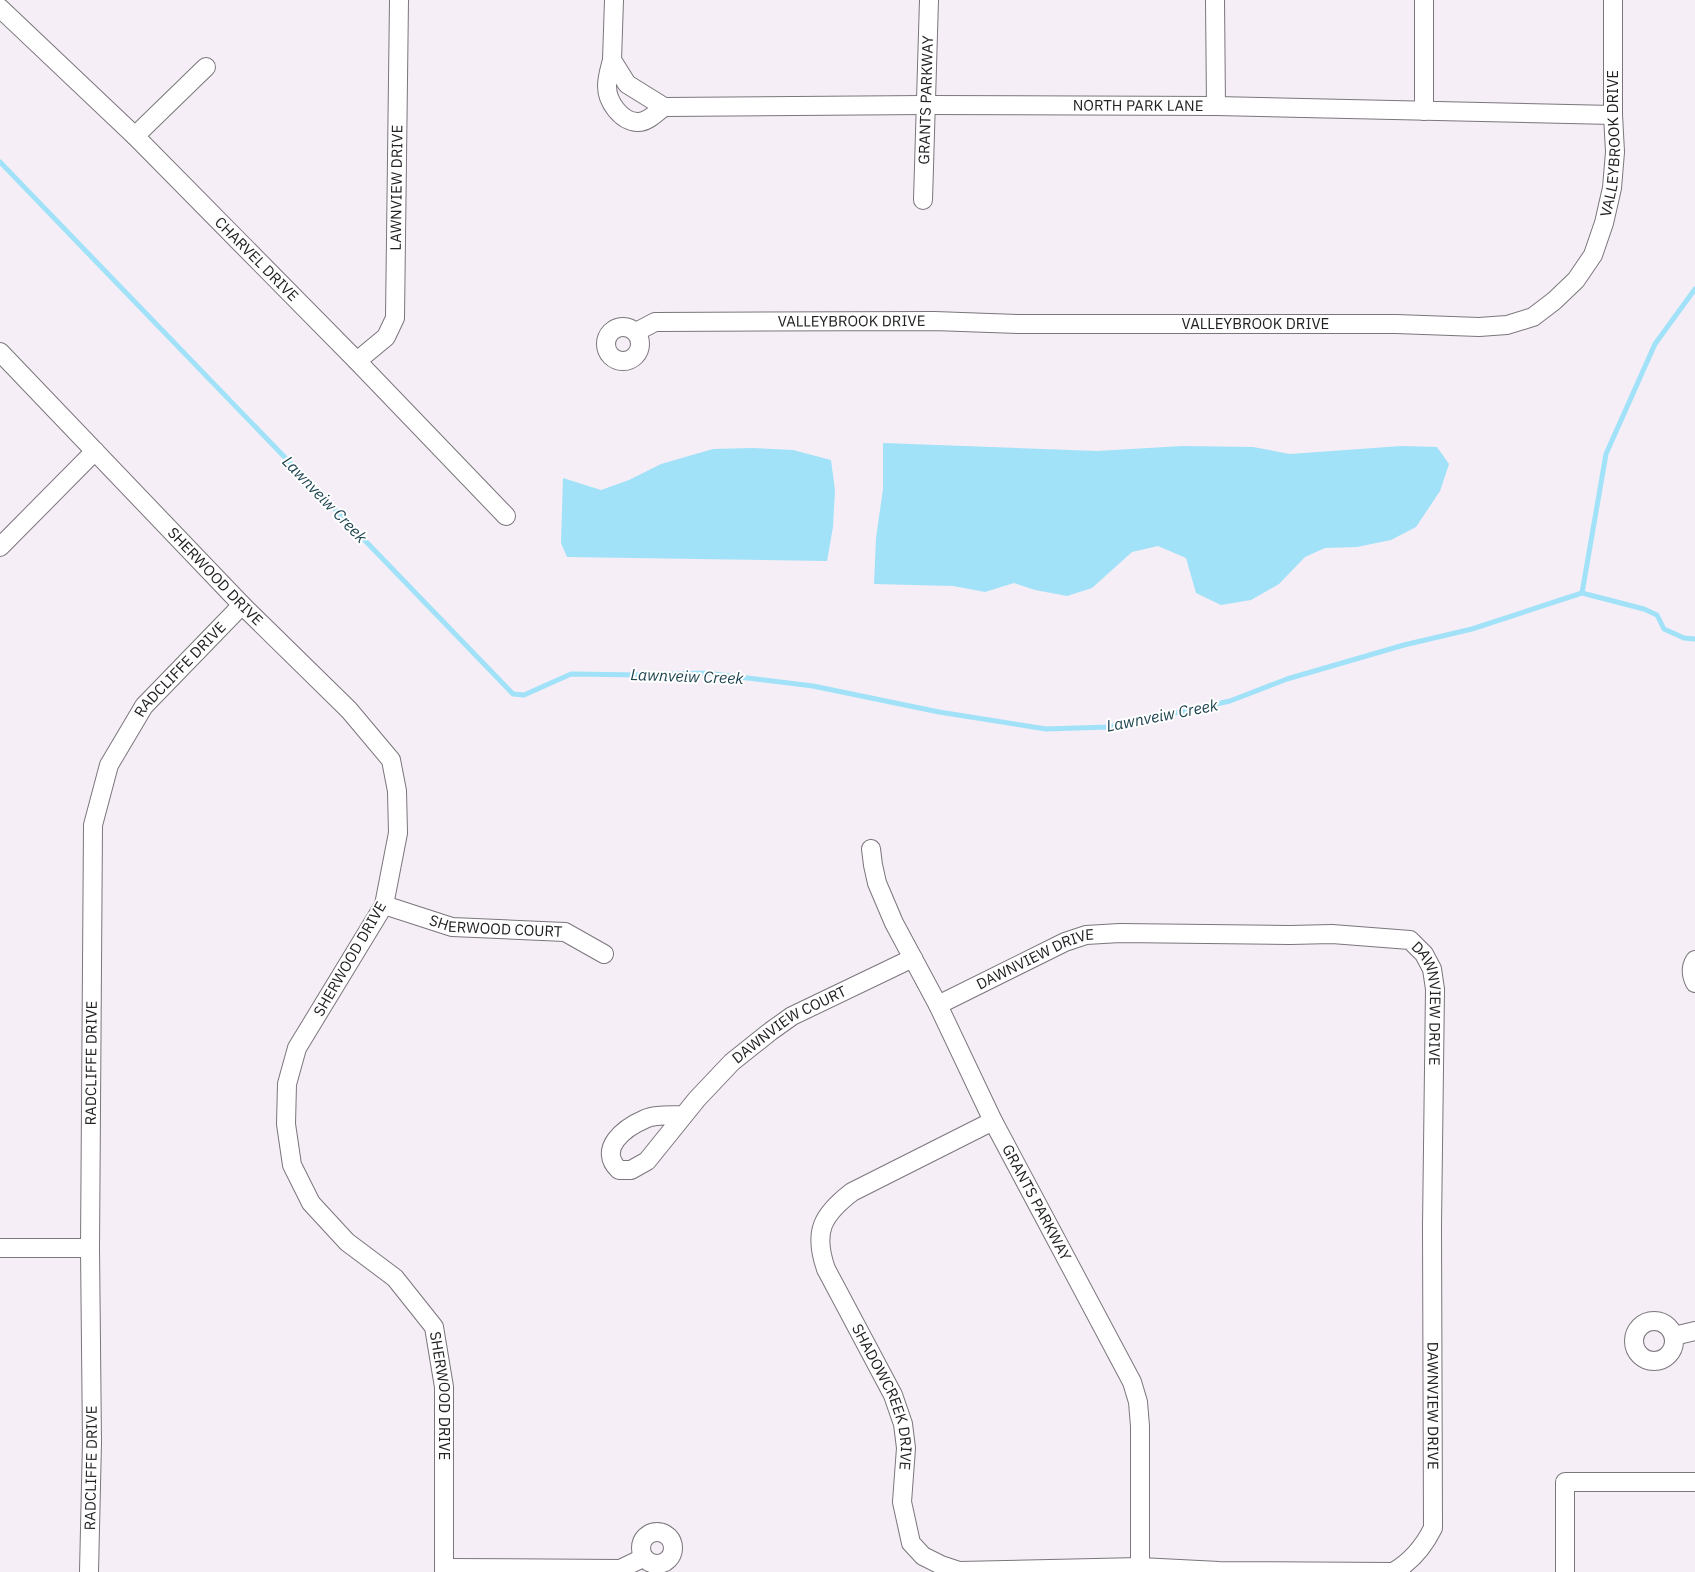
<svg xmlns="http://www.w3.org/2000/svg" width="1695" height="1572" font-family="'IBM Plex Sans',sans-serif">
<style>
.water{fill:#a1e2f8}
.lines{fill:none;stroke-linecap:round;stroke-linejoin:round}
.stream{stroke:#a1e2f8;stroke-width:5}
.minor-casing{stroke:#7b757c;stroke-width:20}
.minor{stroke:#fff;stroke-width:18}
.labels{text-anchor:middle;stroke-width:4;stroke-linejoin:round;paint-order:stroke}
.street-label{font-size:15px;fill:#222023;stroke:#fff}
.water-label{font-size:16px;font-style:italic;fill:#1e4450;stroke:#fff}
</style>
<rect width="100%" height="100%" fill="#f5eef6"/>
<!-- water -->
<path class="water" d="M 883,443 L 1097,451 L 1182,446 L 1253,447 L 1290,454 L 1401,446 L 1437,447 L 1449,464 L 1440,491 L 1416,527 L 1391,540 L 1357,547 L 1325,548 L 1305,557 L 1279,584 L 1251,600 L 1221,605 L 1196,593 L 1186,558 L 1158,546 L 1132,552 L 1092,588 L 1067,596 L 1035,590 L 1014,583 L 985,592 L 953,586 L 874,584 L 876,538 L 883,489 Z
M 752,448 L 793,450 L 831,460 L 835,490 L 833,527 L 827,561 L 567,557 L 561,543 L 563,478 L 601,490 L 629,480 L 661,464 L 713,449 Z"/>
<g class="lines">
<!-- stream -->
<path class="stream" d="M 0,162 L 513,694 L 524,695 L 571,674 L 642,675 L 706,673 L 813,686 L 939,712 L 1046,729 L 1109,727 L 1230,701 L 1287,679 L 1404,645 L 1472,629 L 1582,593
M 1582,593 L 1606,454 L 1655,344 L 1695,289
M 1582,593 L 1644,609 L 1657,615 L 1664,629 L 1684,638 L 1695,639"/>
<!-- minor casing -->
<g class="minor-casing">
<g id="minor">
<path id="s1" d="M 614,0 L 612,60 L 627,84 L 664,107 L 925,105 L 1216,106 L 1613,115"/>
<path d="M 1215,0 L 1216,106"/>
<path id="s2" d="M 0,8 L 135,136 L 357,361 L 506,516"/>
<path d="M 612,60 C 610,68 607,77 607,86 C 607,102 621,121 637,122 C 647,123 657,112 664,107"/>
<path d="M 1424,111 L 1424,0"/>
<path d="M 135,136 L 206,67"/>
<path id="s3" d="M 923,200 L 929,0"/>
<circle cx="623" cy="344" r="17"/>
<path id="s4" d="M 636,332 L 655,322 L 934,321 L 1018,324 L 1396,324 L 1479,327 L 1507,325 L 1533,317 L 1554,301 L 1576,280 L 1593,255 L 1604,223 L 1612,188 L 1615,152 L 1613,115 L 1613,0"/>
<path id="s5" d="M 0,352 L 242,605 L 349,710 L 391,760 L 397,791 L 398,833 L 384,905 L 297,1048 L 287,1084 L 286,1124 L 292,1165 L 311,1203 L 347,1242 L 395,1278 L 434,1327 L 444,1387 L 444,1572"/>
<path id="s6" d="M 357,361 L 386,337 L 395,318 L 399,0"/>
<path d="M 0,547 L 95,451"/>
<path id="s7" d="M 871,849 L 873,865 L 877,883 L 894,923 L 938,1005 L 993,1121 L 1132,1382 L 1138,1402 L 1140,1426 L 1140,1572"/>
<path id="s8" d="M 384,905 L 452,927 L 565,932 L 604,954"/>
<path d="M 1695,960 C 1690,968 1691,975 1695,983"/>
<path id="s9" d="M 938,1005 L 1065,942 L 1086,935 L 1120,933 L 1290,935 L 1332,934 L 1410,940 L 1424,954 L 1432,969 L 1435,989 L 1432,1226 L 1433,1528 C 1424,1546 1411,1562 1393,1572"/>
<path id="s10" d="M 684,1115 C 672,1116 655,1114 645,1119 C 624,1128 597,1149 619,1170 L 631,1170 L 647,1161 L 697,1099 L 732,1062 L 771,1031 L 792,1016 L 913,958"/>
<path id="s11" d="M 993,1121 L 852,1192 C 822,1215 813,1232 826,1269 L 893,1395 L 903,1424 L 906,1448 L 902,1502 L 911,1543 L 923,1556 L 941,1565 L 959,1571 L 1140,1567 L 1219,1571 L 1392,1572"/>
<path d="M 0,1248 L 90,1248"/>
<circle cx="1654" cy="1341" r="20"/>
<path d="M 1674,1336 L 1695,1331"/>
<circle cx="657" cy="1548" r="16"/>
<path d="M 444,1568 L 620,1569 L 643,1558"/>
<path id="s12" d="M 89,1572 L 92,1442 L 90,1248 L 93,825 L 109,765 L 144,706 L 242,605"/>
<path d="M 1565,1572 L 1565,1482 L 1695,1482"/>
</g>
</g>
<!-- minor -->
<use href="#minor" class="minor"/>
</g>
<g class="labels">
<!-- street labels -->
<g class="street-label">
<text dy="5" stroke="none"><textPath href="#s3" startOffset="100">GRANTS PARKWAY</textPath></text>
<text dy="5" stroke="none"><textPath href="#s1" startOffset="606">NORTH PARK LANE</textPath></text>
<text dy="5" stroke="none"><textPath href="#s4" startOffset="1102">VALLEYBROOK DRIVE</textPath></text>
<text dy="5" stroke="none"><textPath href="#s6" startOffset="189">LAWNVIEW DRIVE</textPath></text>
<text dy="5" stroke="none"><textPath href="#s2" startOffset="359">CHARVEL DRIVE</textPath></text>
<text dy="5" stroke="none"><textPath href="#s4" startOffset="218">VALLEYBROOK DRIVE</textPath></text>
<text dy="5" stroke="none"><textPath href="#s4" startOffset="622">VALLEYBROOK DRIVE</textPath></text>
<text dy="5" stroke="none"><textPath href="#s5" startOffset="311">SHERWOOD DRIVE</textPath></text>
<text dy="5" stroke="none"><textPath href="#s12" startOffset="929">RADCLIFFE DRIVE</textPath></text>
<text dy="5" stroke="none"><textPath href="#s8" startOffset="115">SHERWOOD COURT</textPath></text>
<text transform="translate(350 959) rotate(-60)" y="5">SHERWOOD DRIVE</text>
<text dy="5" stroke="none"><textPath href="#s9" startOffset="108">DAWNVIEW DRIVE</textPath></text>
<text dy="5" stroke="none"><textPath href="#s9" startOffset="558">DAWNVIEW DRIVE</textPath></text>
<text dy="5" stroke="none"><textPath href="#s10" startOffset="339">DAWNVIEW COURT</textPath></text>
<text dy="5" stroke="none"><textPath href="#s12" startOffset="509">RADCLIFFE DRIVE</textPath></text>
<text dy="5" stroke="none"><textPath href="#s7" startOffset="392">GRANTS PARKWAY</textPath></text>
<text dy="5" stroke="none"><textPath href="#s5" startOffset="1286">SHERWOOD DRIVE</textPath></text>
<text dy="5" stroke="none"><textPath href="#s11" startOffset="389">SHADOWCREEK DRIVE</textPath></text>
<text dy="5" stroke="none"><textPath href="#s9" startOffset="962">DAWNVIEW DRIVE</textPath></text>
<text dy="5" stroke="none"><textPath href="#s12" startOffset="104">RADCLIFFE DRIVE</textPath></text>
</g>
<!-- water labels -->
<g class="water-label">
<text transform="translate(325 499) rotate(46)" y="6">Lawnveiw Creek</text>
<text transform="translate(687 676) rotate(2)" y="6">Lawnveiw Creek</text>
<text transform="translate(1162 715) rotate(-11)" y="6">Lawnveiw Creek</text>
</g>
</g>
</svg>
